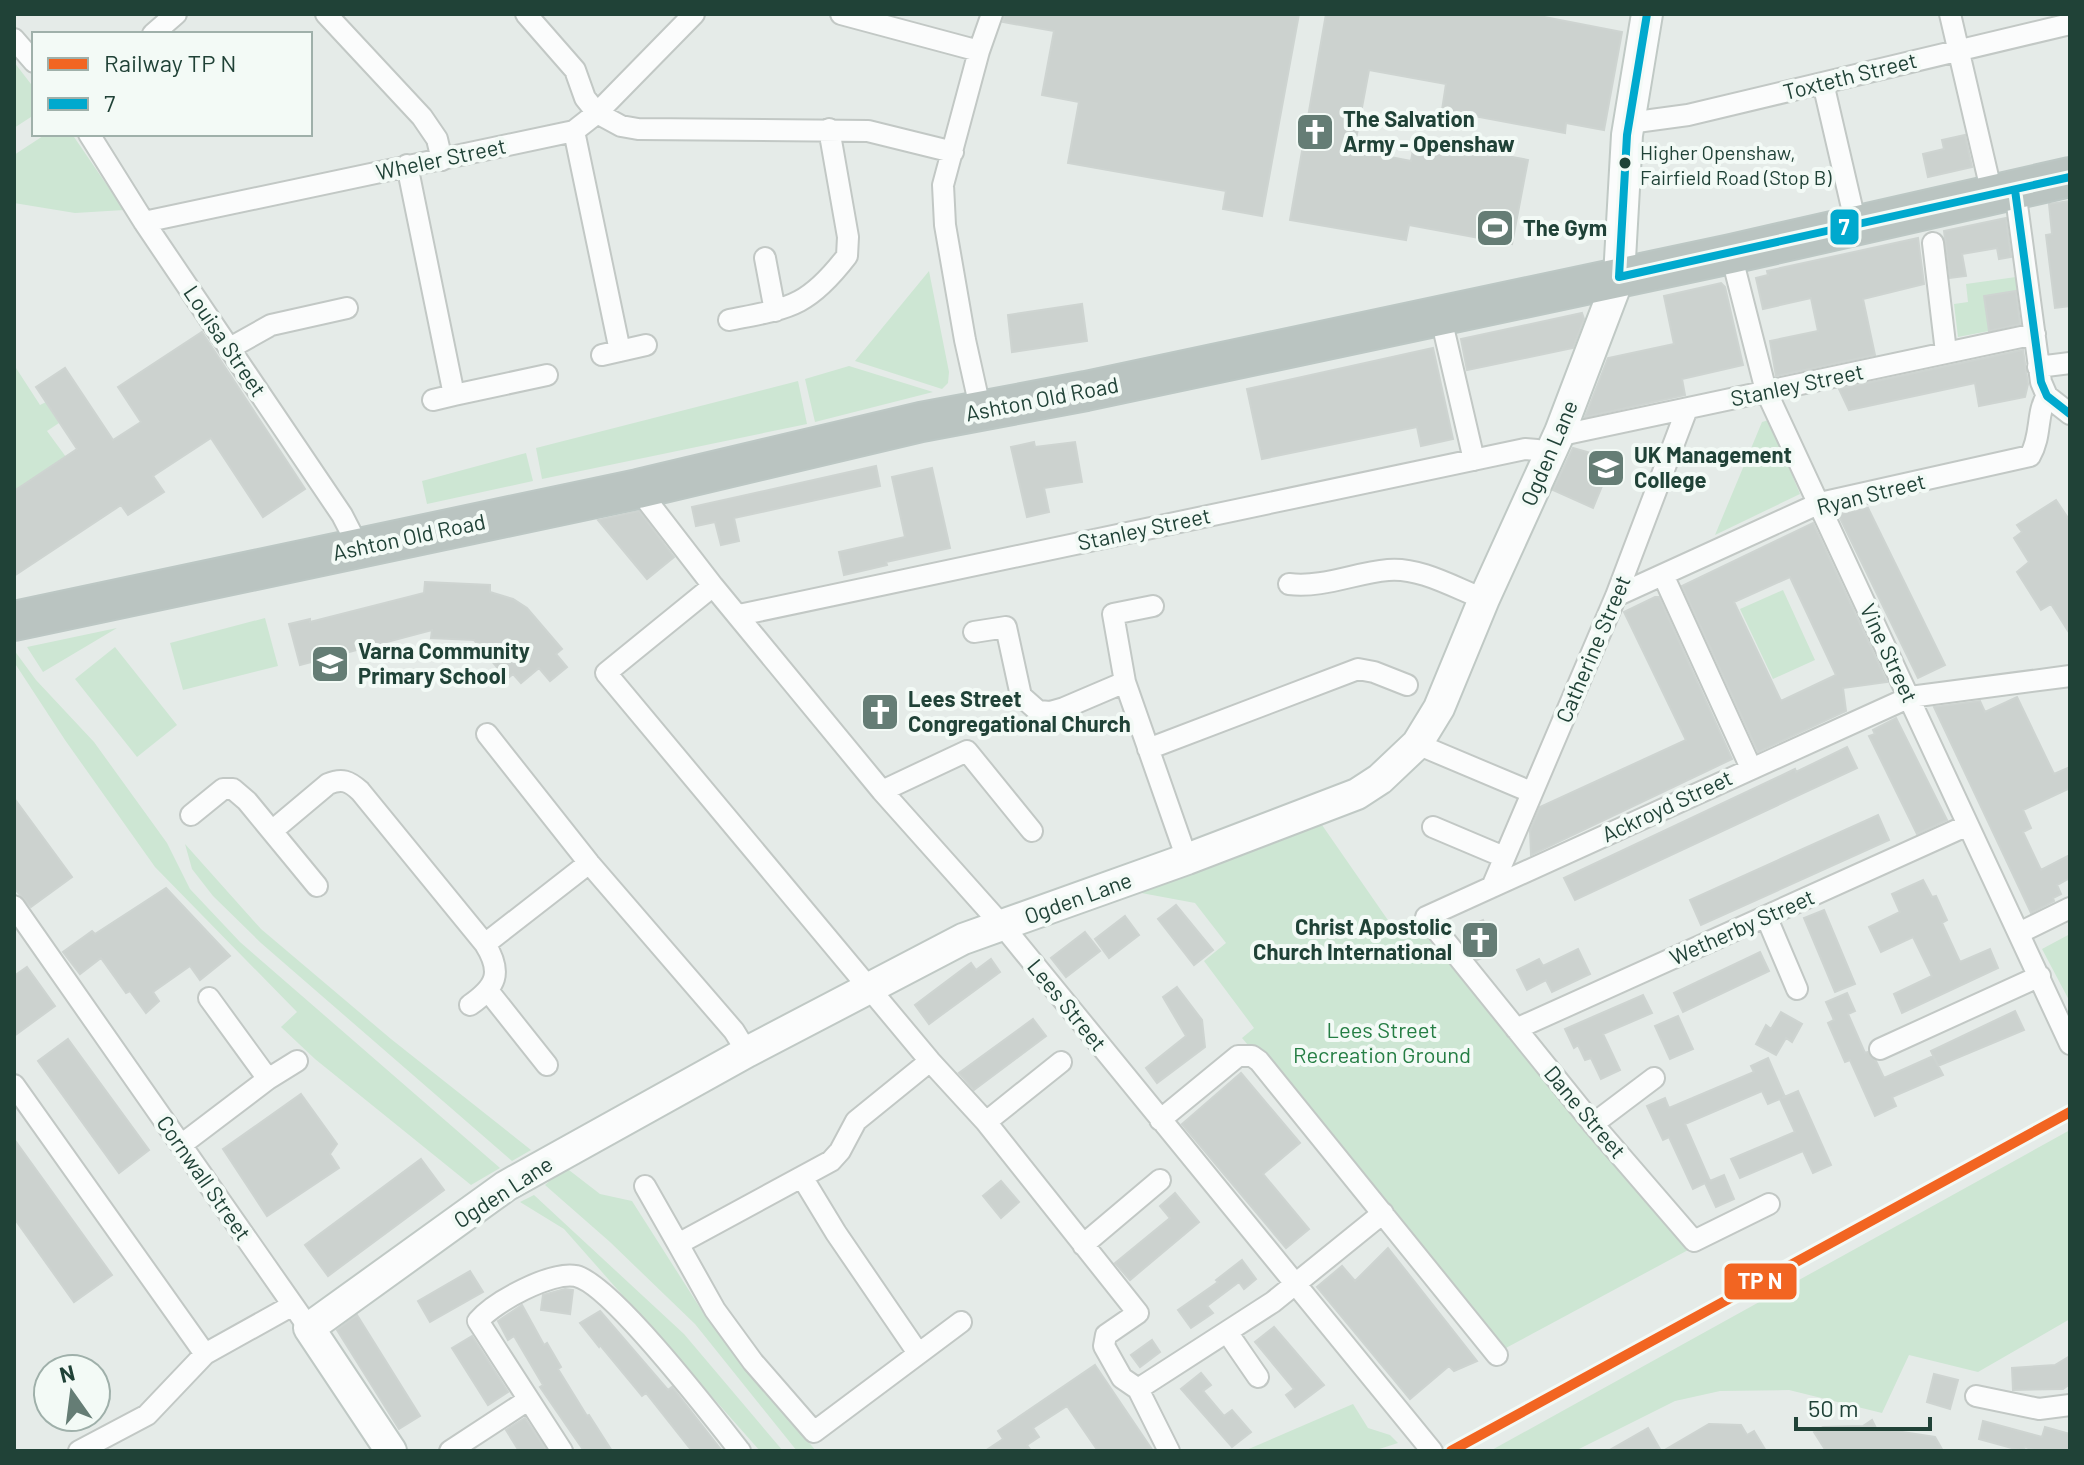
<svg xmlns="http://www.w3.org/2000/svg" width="2084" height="1465" font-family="Barlow,sans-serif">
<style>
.green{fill:#cde6d3}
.building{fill:#ccd2cf;stroke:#ced4d1;stroke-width:2;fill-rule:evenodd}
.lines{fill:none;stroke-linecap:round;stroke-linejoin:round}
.street-casing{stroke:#c2c8c5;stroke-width:24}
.secondary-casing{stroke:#c0c9c5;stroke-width:34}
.highway-casing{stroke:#bcc7c4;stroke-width:42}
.street{stroke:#fbfcfc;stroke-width:20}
.secondary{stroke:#fbfcfc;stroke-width:30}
.highway{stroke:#bac4c1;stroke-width:38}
.bus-1-casing{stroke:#f3faf6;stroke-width:14}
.bus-1{stroke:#00a9ce;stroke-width:8}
.rail-1-casing{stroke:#f3faf6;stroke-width:16}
.rail-1{stroke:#f26522;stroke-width:10}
.bus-dot{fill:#204237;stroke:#f3faf6;stroke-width:3}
.labels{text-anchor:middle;stroke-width:8;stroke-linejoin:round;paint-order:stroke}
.bus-label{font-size:20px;fill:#204237;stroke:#f3faf6;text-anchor:start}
.street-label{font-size:22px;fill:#204237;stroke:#f3faf6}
.poi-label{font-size:22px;font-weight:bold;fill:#204237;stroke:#f3faf6;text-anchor:start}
.park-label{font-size:22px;fill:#257e44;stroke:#f3faf6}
.line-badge{stroke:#f3faf6;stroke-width:3}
.badge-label{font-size:22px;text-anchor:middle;font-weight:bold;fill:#fff}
</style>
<rect width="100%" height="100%" fill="#e5ebe8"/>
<!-- green -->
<path class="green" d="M 14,62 L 34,88 L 34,115 L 14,128 Z
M 46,134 L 72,134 L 124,210 L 75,213 L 14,203 L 14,155 Z
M 929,271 L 949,372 L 948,383 L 942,389 L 855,361 Z
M 2016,277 L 2018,291 L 1984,296 L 1989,331 L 1958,337 L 1954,304 L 1968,302 L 1966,284 Z
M 849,366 L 933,392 L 815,422 L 805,379 Z
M 16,368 L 40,405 L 46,402 L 59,423 L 47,431 L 66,457 L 14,491 Z
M 798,381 L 807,424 L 542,479 L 536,448 Z
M 1769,420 L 1800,494 L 1715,535 L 1762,422 Z
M 526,453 L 533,481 L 427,504 L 422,481 Z
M 1783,590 L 1815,660 L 1773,679 L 1740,609 Z
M 265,618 L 278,666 L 183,690 L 170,643 Z
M 117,628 L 43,672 L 27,647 Z
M 115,647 L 177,725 L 137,757 L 75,679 Z
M 14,650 L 36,680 L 94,742 L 167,843 L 190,889 L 240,942 L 500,1168 L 471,1185 L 315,1059 L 281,1027 L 297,1012 L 155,867 L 65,740 L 14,662 Z
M 1322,825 L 1392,926 L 1412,917 L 1690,1249 L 1504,1349 L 1242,1038 L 1254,1028 L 1204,961 L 1226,943 L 1195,903 L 1136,892 Z
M 185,844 L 261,929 L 391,1039 L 531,1150 L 512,1161 L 261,943 L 213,896 L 192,869 Z
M 2070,934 L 2070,1002 L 2042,949 Z
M 2070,1130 L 2070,1319 L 1978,1372 L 1909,1355 L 1882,1413 L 1789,1390 L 1720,1391 L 1675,1401 L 1575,1451 L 1490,1451 Z
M 565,1167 L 600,1194 L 632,1201 L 704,1314 L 816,1451 L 797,1451 L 695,1324 L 610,1242 L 545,1185 Z
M 534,1195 L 684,1334 L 783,1451 L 760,1451 L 564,1229 L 520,1202 Z
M 1353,1404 L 1368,1428 L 1390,1435 L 1398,1443 L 1373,1451 L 1244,1451 Z"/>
<!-- building -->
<path class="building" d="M 1005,14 L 1299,14 L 1262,216 L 1223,209 L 1226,191 L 1068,163 L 1079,102 L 1042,95 L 1054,31 L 1003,22 Z
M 1326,14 L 1529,14 L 1622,32 L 1604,130 L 1566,123 L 1565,133 L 1442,110 L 1446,84 L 1369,70 L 1354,150 L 1411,161 L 1415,139 L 1528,160 L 1512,244 L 1409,225 L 1406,240 L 1290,220 Z
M 1965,135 L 1972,167 L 1928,177 L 1923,154 L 1944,149 L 1942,140 Z
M 2070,201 L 2070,306 L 2055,308 L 2046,235 L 2052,234 L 2049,204 Z
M 2006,218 L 2011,257 L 1999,259 L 1997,248 L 1962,254 L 1966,276 L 1950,278 L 1944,231 Z
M 1918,238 L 1924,284 L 1863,299 L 1875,355 L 1776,376 L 1770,341 L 1818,331 L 1811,298 L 1763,309 L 1756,278 L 1768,275 L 1767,271 Z
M 1721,283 L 1725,287 L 1743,365 L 1682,379 L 1685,395 L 1585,417 L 1608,358 L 1674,344 L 1664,296 Z
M 2016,291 L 2020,324 L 1989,331 L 1984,296 Z
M 1082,304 L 1087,341 L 1012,352 L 1008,315 Z
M 1582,313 L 1584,319 L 1573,348 L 1467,370 L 1461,339 Z
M 202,332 L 305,489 L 263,517 L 211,438 L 153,476 L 164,492 L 128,515 L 121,505 L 14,576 L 14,491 L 77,449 L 36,387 L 65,368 L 113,440 L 141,422 L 118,387 Z
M 1433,348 L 1453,439 L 1421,446 L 1417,427 L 1262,459 L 1247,389 Z
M 2023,350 L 2028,384 L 2025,397 L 1979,406 L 1975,383 L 1849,410 L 1839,389 Z
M 1034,442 L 1035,447 L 1075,442 L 1082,482 L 1044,488 L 1049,512 L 1027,517 L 1011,447 Z
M 1573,448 L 1605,457 L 1609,469 L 1593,508 L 1553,490 Z
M 876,466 L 880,486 L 734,518 L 739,541 L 721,545 L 715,522 L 696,526 L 692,507 Z
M 932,468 L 950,548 L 886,562 L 887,565 L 844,575 L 839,552 L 905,537 L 892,477 Z
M 2056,500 L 2070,521 L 2070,634 L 2051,604 L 2041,610 L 2017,572 L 2029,562 L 2014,538 L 2022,532 L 2017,525 Z
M 1868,508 L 1945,665 L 1918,678 L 1838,514 Z
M 639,511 L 674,557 L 647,579 L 598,520 Z
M 1813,523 L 1887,682 L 1843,688 L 1846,711 L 1758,752 L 1682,586 ZM 1790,577 L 1836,675 L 1781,701 L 1734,602 Z
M 425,582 L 490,585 L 490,592 L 513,599 L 527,608 L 562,649 L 556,654 L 567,667 L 550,681 L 539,668 L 521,683 L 513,674 L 507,679 L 474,640 L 431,638 L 432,630 L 300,665 L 289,624 L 310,619 L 310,622 L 424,593 Z
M 1655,597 L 1659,597 L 1732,759 L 1531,855 L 1530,831 L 1540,807 L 1686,740 L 1624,612 Z
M 2017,697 L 2054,774 L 2070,767 L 2070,788 L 2023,810 L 2031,828 L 2023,832 L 2041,870 L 2070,855 L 2070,878 L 2057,885 L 2061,894 L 2053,898 L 2054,901 L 2031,913 L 1934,707 L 1980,701 L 1985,712 Z
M 1896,718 L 1947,820 L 1917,834 L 1869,736 L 1875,734 L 1873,730 Z
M 1847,747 L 1857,768 L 1575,900 L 1564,878 L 1795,769 L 1796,772 Z
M 14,798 L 72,877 L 31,907 L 14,888 Z
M 1878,815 L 1889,840 L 1701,925 L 1690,900 Z
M 1923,880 L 1932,897 L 1936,896 L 1947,920 L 1942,923 L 1960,962 L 1990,949 L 1998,968 L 1902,1013 L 1894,994 L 1932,976 L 1913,937 L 1881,952 L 1869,927 L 1900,912 L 1892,894 Z
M 166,888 L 230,956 L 200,980 L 190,966 L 153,992 L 159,1001 L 146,1013 L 130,991 L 126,993 L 101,958 L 80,974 L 63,952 L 92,931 L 95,934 Z
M 1176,905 L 1213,950 L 1194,965 L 1158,919 Z
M 1824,910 L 1855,984 L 1835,992 L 1804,918 Z
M 1125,916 L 1139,935 L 1109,958 L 1095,939 Z
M 1483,920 L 1497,952 L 1477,960 L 1463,929 Z
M 1085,932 L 1100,951 L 1066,977 L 1051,958 Z
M 1578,949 L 1590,974 L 1552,992 L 1546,980 L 1527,990 L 1517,970 L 1539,959 L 1543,966 Z
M 1760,952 L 1769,971 L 1683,1012 L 1674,993 Z
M 991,959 L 1000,972 L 929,1024 L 915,1005 L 971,963 L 976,970 Z
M 27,967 L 55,1006 L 14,1036 L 14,976 Z
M 1177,987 L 1202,1020 L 1205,1047 L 1157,1083 L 1146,1068 L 1186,1036 L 1163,997 Z
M 1847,993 L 1855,1011 L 1848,1014 L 1865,1053 L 1868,1052 L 1876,1061 L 1884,1078 L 1933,1056 L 1943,1075 L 1892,1097 L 1896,1106 L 1875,1116 L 1850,1060 L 1845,1062 L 1828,1023 L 1834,1020 L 1826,1002 Z
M 1643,995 L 1652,1013 L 1603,1034 L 1620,1070 L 1601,1079 L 1591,1058 L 1585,1060 L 1578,1045 L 1574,1048 L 1565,1029 Z
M 2015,1011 L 2024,1030 L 1938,1066 L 1931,1051 Z
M 1781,1012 L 1802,1024 L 1792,1042 L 1786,1038 L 1776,1055 L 1756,1044 L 1766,1025 L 1771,1029 Z
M 1678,1016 L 1693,1049 L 1670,1059 L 1655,1026 Z
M 1033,1019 L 1046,1036 L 974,1090 L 959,1073 Z
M 68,1039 L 149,1150 L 119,1173 L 38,1061 Z
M 1768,1058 L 1785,1097 L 1782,1098 L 1798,1091 L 1831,1165 L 1813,1173 L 1803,1151 L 1740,1178 L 1731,1159 L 1795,1132 L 1780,1099 L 1768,1104 L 1762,1091 L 1685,1124 L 1710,1181 L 1724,1175 L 1734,1199 L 1716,1207 L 1705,1183 L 1693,1189 L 1669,1137 L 1663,1140 L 1647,1106 L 1665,1098 L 1669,1108 L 1754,1072 L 1751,1066 Z
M 1241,1073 L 1300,1143 L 1263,1174 L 1309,1229 L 1286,1248 L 1182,1124 Z
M 301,1094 L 337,1144 L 330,1154 L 339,1168 L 267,1216 L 223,1149 Z
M 14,1139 L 112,1275 L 74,1302 L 14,1218 Z
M 421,1159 L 444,1190 L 328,1276 L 305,1245 Z
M 1001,1181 L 1019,1202 L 1001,1218 L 983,1196 Z
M 1175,1193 L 1199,1222 L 1130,1280 L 1115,1263 L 1170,1218 L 1160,1206 Z
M 1388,1248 L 1477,1361 L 1454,1371 L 1449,1366 L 1410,1399 L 1317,1287 L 1342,1266 L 1355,1281 Z
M 1242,1260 L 1256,1279 L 1244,1289 L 1239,1282 L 1207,1306 L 1213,1313 L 1191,1328 L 1178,1310 L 1218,1282 L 1216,1280 Z
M 470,1271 L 483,1292 L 430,1322 L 418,1301 Z
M 565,1289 L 573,1290 L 570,1314 L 541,1310 L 543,1295 Z
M 522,1305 L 544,1345 L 547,1343 L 561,1367 L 558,1369 L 587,1416 L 589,1415 L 612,1451 L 584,1451 L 540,1387 L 543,1385 L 514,1336 L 508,1340 L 498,1321 Z
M 600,1311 L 668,1390 L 672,1387 L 722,1451 L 692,1451 L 646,1393 L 642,1396 L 600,1345 L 599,1347 L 580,1323 Z
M 357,1315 L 420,1416 L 399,1429 L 337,1330 Z
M 1274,1327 L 1324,1385 L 1295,1407 L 1286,1395 L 1294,1389 L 1255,1342 Z
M 472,1336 L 508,1392 L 488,1405 L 452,1348 Z
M 1152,1340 L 1160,1352 L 1140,1367 L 1131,1355 Z
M 2070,1356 L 2070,1384 L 2063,1389 L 2013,1390 L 2012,1368 L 2055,1365 Z
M 1095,1365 L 1153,1451 L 1098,1451 L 1067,1406 L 1033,1428 L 1039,1437 L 1027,1445 L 1031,1451 L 985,1451 L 1003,1439 L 998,1431 Z
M 1201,1373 L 1211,1385 L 1203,1391 L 1224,1416 L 1232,1410 L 1251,1432 L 1232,1447 L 1181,1389 Z
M 1934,1374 L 1958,1380 L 1950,1409 L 1927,1402 Z
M 525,1418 L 547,1451 L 519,1451 L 506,1430 Z
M 1872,1420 L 1876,1428 L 1935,1437 L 1943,1451 L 1826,1451 L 1814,1432 L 1823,1427 L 1863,1426 Z
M 1983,1421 L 2042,1437 L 2045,1427 L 2070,1434 L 2070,1451 L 2038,1451 L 2025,1447 L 2023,1451 L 1979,1439 Z
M 1709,1424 L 1741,1425 L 1747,1435 L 1754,1431 L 1766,1451 L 1663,1451 Z
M 1648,1428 L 1661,1451 L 1608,1451 Z"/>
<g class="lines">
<!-- street casing -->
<g class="street-casing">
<path id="street" d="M 326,14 L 422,117 L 437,139 L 442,160
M 526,14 L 575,70 L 585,98 L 597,113 L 621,126 L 638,129 L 868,131 L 953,152
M 841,14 L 979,51
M 1950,14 L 1992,194
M 153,34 L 176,14
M 14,39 L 34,62
M 1823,83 L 1856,225
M 1629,123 L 1688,115 L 2070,24
M 574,131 L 620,351
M 89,134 L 144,222 L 342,515 L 359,548
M 407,165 L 454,395 L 547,375
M 2015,190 L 2041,382 L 2047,396 L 2070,414
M 144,222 L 574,131 L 597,113 L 694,14
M 1933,243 L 1946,352
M 1731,254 L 1766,391 L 2070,1044
M 765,258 L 775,311
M 1440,314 L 1474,460
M 729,320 C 789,308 807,308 847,256 L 848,237 L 829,129
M 230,348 L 271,325 L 347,308
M 602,355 L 646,345
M 2038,367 L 2070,363
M 433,400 L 454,395
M 981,412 L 965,340 L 945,225 L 943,185 L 979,51 L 992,14
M 1560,432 L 1571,433 L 2035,334
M 638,489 L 713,586 L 882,791 L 1007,931 L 1432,1451
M 1663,575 L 1751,768
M 1289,584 C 1324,588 1354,573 1388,570 C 1420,567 1455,588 1484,599
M 713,586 L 606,673 L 930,1061 L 986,1122 L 1138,1313 L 1106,1335 L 1104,1346 L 1122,1378 L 1138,1389 L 1169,1451
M 1616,596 L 1820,503 L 2030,456 C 2042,436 2036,412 2047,396
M 1153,606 L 1113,614 L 1125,682 L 1187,859
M 739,615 L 1525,449 L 1537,450 L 1549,455
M 974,632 L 1006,627 L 1021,696 L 1038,711 L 1050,712 L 1064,708 L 1125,682
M 487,734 L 589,863 L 734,1031 L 747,1052
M 1417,744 L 1531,792
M 1148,749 L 1358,669 L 1374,672 L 1407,685
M 882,791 L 967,751 L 1032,831
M 191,815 L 223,789 L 233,789 L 247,801 L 317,886
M 1433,827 L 1504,857
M 272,831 L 328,784 C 342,778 349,781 360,791 L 485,944 L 589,863
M 1492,887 L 1616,596 L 1687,409
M 14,906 L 309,1328
M 1766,916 L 1797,989
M 2019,933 L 2070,908
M 489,992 L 547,1065
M 209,998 L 268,1079
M 470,1005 C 496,987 503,973 485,944
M 1516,1029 L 1968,825
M 1880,1049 L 2040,976
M 14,1085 L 205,1354
M 1160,1120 L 1238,1056 L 1252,1056 L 1259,1061 L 1497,1355
M 986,1122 L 1061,1062
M 1593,1124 L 1654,1078
M 181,1145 L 268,1079 L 297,1061
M 802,1177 L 836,1233 L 918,1353
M 645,1186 L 678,1244 L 831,1161 L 840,1151 L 856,1121 L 930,1061
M 1769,1204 L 1694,1241 L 1593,1124 L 1426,917 L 1910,697 L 2070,676
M 678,1244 L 715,1310 L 753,1362 L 814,1432 L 961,1322
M 1083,1245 L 1160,1180
M 1227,1332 L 1258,1377
M 1138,1389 L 1273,1302 L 1383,1213
M 1976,1396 L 2039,1409 L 2070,1405
M 79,1451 L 147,1415 L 205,1354 L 293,1305
M 450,1451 L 528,1400
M 562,1451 L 478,1321 C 494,1302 551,1271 576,1276 C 611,1284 714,1418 740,1451"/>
</g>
<!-- secondary casing -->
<g class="secondary-casing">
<path id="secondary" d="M 391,1451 L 309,1328 L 506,1186 L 747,1052 L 963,939 L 1187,859 L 1357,794 L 1380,779 L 1417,744 L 1439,708 L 1484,599 L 1560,432 L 1619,277 L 1627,135 L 1647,14"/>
</g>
<!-- highway casing -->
<g class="highway-casing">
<path id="highway" d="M 14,621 L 638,489 L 921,422 L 1086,391 L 1731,254 L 2070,177"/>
</g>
<!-- street -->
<use href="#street" class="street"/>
<!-- secondary -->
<use href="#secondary" class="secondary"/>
<!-- highway -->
<use href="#highway" class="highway"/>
<!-- bus-1 casing -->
<g class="bus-1-casing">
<path id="bus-1" d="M 2015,190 L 2041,382 L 2047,396 L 2070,414
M 1619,277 L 2070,177
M 1619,277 L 1627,135 L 1647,14"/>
</g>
<!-- bus-1 -->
<use href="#bus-1" class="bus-1"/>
<!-- rail-1 casing -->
<g class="rail-1-casing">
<path id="rail-1" d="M 1451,1451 L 2070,1112"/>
</g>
<!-- rail-1 -->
<use href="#rail-1" class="rail-1"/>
</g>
<!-- icons -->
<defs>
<g id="church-square" transform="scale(2)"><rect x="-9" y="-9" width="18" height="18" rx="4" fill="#657d75" stroke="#f3faf6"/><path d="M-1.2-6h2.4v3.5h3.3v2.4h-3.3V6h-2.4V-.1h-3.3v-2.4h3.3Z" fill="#fff"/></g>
<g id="stadium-square" transform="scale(2)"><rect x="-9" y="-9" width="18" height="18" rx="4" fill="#657d75" stroke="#f3faf6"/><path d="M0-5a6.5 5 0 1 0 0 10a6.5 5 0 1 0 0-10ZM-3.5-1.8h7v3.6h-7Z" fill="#fff"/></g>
<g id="university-square" transform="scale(2)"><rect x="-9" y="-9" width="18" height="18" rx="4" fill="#657d75" stroke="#f3faf6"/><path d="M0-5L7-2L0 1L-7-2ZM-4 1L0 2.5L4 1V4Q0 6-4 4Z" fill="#fff"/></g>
<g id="school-square" transform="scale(2)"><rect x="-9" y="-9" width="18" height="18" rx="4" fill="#657d75" stroke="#f3faf6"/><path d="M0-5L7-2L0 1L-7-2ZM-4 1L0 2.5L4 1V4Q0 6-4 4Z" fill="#fff"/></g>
</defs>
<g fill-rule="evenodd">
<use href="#church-square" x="1315" y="132"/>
<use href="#stadium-square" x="1495" y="228"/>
<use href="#university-square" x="1606" y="468"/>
<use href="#school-square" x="330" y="664"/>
<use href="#church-square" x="880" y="712"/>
<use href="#church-square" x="1480" y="940"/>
</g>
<!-- markers -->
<circle class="bus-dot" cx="1625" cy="163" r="7"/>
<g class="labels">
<!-- bus labels -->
<g class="bus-label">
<text x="1640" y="160">Higher Openshaw,<tspan x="1640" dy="25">Fairfield Road (Stop B)</tspan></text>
</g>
<!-- street labels -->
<g class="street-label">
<text transform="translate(1850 76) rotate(-14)" y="8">Toxteth Street</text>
<text transform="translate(441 159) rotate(-12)" y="8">Wheler Street</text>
<text transform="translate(225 341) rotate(56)" y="8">Louisa Street</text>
<text transform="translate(1797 385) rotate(-12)" y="8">Stanley Street</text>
<text transform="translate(1042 399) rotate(-11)" y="8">Ashton Old Road</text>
<text transform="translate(1549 453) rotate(-67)" y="8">Ogden Lane</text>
<text transform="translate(1871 494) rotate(-14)" y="8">Ryan Street</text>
<text transform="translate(1144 529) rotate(-12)" y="8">Stanley Street</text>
<text transform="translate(409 537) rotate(-12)" y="8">Ashton Old Road</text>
<text transform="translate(1593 649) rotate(-67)" y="8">Catherine Street</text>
<text transform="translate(1889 653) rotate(65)" y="8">Vine Street</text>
<text transform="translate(1667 806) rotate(-25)" y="8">Ackroyd Street</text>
<text transform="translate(1078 898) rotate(-20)" y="8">Ogden Lane</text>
<text transform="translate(1742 927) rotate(-24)" y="8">Wetherby Street</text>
<text transform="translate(1067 1005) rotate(51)" y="8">Lees Street</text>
<text transform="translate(1585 1112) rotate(50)" y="8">Dane Street</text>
<text transform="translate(204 1178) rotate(55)" y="8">Cornwall Street</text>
<text transform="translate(503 1192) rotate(-33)" y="8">Ogden Lane</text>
</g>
<!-- poi labels -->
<g class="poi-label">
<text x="1343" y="127">The Salvation<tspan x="1343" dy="25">Army - Openshaw</tspan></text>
<text x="1523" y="236">The Gym</text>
<text x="1634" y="463">UK Management<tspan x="1634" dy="25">College</tspan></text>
<text x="358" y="659">Varna Community<tspan x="358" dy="25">Primary School</tspan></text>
<text x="908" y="707">Lees Street<tspan x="908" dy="25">Congregational Church</tspan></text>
<text x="1452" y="935" text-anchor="end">Christ Apostolic<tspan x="1452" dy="25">Church International</tspan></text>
</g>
<!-- park labels -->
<g class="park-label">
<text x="1382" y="1038">Lees Street<tspan x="1382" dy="25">Recreation Ground</tspan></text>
</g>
</g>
<g class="line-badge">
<rect x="1829" y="208" width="31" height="38" rx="8" fill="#00a9ce"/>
<rect x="1723" y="1262" width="75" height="39" rx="8" fill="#f26522"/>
</g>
<g class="badge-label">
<text x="1844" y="235">7</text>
<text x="1760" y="1289">TP N</text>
</g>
<!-- border -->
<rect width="2084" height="1465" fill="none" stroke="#204237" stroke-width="32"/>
<!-- legend -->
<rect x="32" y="32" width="280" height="104" fill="#f3faf6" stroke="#9fb0aa" stroke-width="2"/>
<rect x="48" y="58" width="40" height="12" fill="#f26522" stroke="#9fb0aa" stroke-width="2"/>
<text x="104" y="72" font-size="24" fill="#204237">Railway TP N</text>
<rect x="48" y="98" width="40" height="12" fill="#00a9ce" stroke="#9fb0aa" stroke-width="2"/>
<text x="104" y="112" font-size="24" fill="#204237">7</text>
<!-- north arrow -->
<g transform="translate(72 1393) rotate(346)"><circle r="38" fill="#f3faf6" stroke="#9fb0aa" stroke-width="2"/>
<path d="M0-6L14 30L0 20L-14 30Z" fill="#657d75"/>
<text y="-12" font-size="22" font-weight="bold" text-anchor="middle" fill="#204237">N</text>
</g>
<!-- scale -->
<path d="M1796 1417v12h134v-12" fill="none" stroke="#204237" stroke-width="4"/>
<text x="1808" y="1417" font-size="24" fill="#204237" stroke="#f3faf6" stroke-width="6" paint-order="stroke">50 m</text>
</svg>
